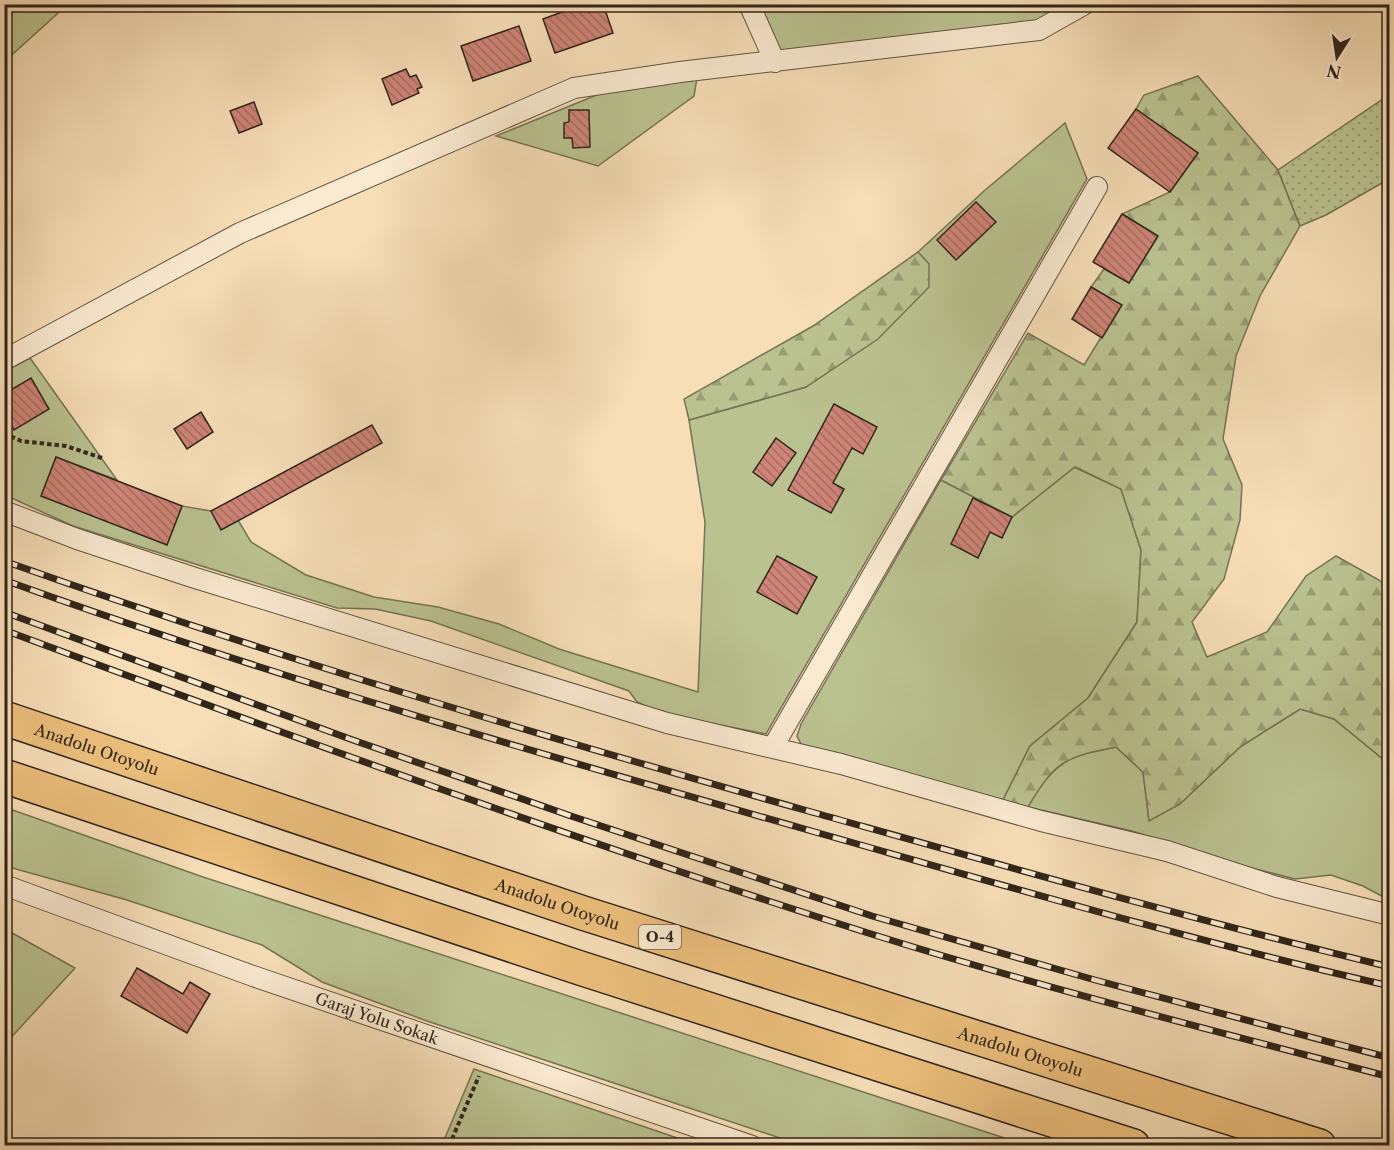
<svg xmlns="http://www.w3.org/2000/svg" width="1394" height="1150" font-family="'Libre Caslon Text',serif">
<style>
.grass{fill:#bac290;stroke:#757454;stroke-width:1.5}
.forest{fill:url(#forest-firs);stroke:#757454;stroke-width:1.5}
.park{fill:url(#park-dots);stroke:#757454;stroke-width:1.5}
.building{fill:url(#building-back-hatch);stroke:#302519;stroke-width:1.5}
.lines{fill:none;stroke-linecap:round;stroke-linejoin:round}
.street-casing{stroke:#625340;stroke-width:22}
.highway-casing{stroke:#302519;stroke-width:36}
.path{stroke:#302519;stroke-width:4;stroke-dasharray:4.5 3;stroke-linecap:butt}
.street{stroke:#faead0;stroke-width:20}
.highway{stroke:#ecbf7c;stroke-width:33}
.rail-casing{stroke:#302519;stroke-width:7}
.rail{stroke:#faead0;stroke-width:4.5;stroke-dasharray:14;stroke-linecap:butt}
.labels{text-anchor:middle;stroke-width:4.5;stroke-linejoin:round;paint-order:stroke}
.shield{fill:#faead0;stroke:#6d6050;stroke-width:1.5}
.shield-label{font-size:15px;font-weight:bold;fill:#302519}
.street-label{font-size:16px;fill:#302519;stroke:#faead0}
</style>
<defs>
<pattern id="forest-firs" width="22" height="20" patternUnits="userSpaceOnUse" patternTransform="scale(1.5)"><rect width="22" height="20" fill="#bac290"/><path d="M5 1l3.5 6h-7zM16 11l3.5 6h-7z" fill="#989d75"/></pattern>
<pattern id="park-dots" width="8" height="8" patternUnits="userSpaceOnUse" patternTransform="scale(1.5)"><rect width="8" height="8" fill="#bac290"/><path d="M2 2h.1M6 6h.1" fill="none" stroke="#989d75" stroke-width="1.8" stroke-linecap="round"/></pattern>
<pattern id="building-back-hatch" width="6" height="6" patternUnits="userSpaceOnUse" patternTransform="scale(1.5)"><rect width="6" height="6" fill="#ce8476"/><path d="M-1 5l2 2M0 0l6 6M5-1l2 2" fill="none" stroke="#a86c60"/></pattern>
</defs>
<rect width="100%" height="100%" fill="#f7deb7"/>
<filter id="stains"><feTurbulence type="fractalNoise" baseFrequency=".00333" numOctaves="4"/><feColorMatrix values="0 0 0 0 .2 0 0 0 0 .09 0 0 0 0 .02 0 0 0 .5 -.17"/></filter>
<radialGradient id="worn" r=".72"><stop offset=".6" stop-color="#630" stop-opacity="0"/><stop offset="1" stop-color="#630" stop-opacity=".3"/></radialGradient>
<!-- grass -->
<path class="grass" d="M 5,4 L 67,4 L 67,5 L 5,61 Z
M 749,5 L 1085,5 L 1039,30 L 775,62 Z
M 697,78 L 694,96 L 598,166 L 496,136 L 604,92 Z
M 1065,123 L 1087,179 L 766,734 L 663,714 L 637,702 L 629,691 L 431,621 L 375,609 L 337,608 L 73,526 L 5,495 L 5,371 L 30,358 L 117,480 L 56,457 L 41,496 L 167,544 L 182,506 L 211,511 L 221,529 L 238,520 L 251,542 L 306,575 L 374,597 L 438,607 L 499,624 L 559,649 L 698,692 L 705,522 L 689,420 L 806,387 L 929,264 L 918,252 L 984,191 Z
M 1074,467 L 1121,489 L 1141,550 L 1137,622 L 1088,698 L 1030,746 L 1003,800 L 801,744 L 797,736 L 801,724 L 941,480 L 1012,517 Z
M 1300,709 L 1334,719 L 1389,764 L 1389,900 L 1363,886 L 1331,875 L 1295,879 L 1248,867 L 1132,831 L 1028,807 C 1055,761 1065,757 1116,747 L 1143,772 L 1149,820 L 1180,804 L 1240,747 Z
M 4,807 L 203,877 L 1026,1145 L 801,1145 L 427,1021 L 322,982 L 262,945 L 127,900 L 5,866 Z
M 5,929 L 75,968 L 5,1044 Z
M 474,1069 L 698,1145 L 442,1145 Z"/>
<!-- forest -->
<path class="forest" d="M 1198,76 L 1278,170 L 1300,226 L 1260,296 L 1236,356 L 1223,439 L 1242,485 L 1240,520 L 1224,579 L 1192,622 L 1207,657 L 1267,632 L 1306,576 L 1336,556 L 1379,580 L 1389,589 L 1389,764 L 1334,719 L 1300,709 L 1240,747 L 1180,804 L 1149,821 L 1143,772 L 1116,747 C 1065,757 1055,761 1028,807 L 1003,800 L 1030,746 L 1088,698 L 1137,622 L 1141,550 L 1121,489 L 1075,467 L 1012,517 L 941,480 L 1028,333 L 1084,365 L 1121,305 L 1091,287 L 1104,269 L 1129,283 L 1158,236 L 1122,214 L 1170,192 L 1198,153 L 1136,109 L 1144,95 Z
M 918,252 L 929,264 L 929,287 L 878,339 L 806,387 L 689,420 L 684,399 L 813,326 Z"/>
<!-- park -->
<path class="park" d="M 1389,95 L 1389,179 L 1326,215 L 1300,226 L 1278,170 Z"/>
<!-- building -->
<path class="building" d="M 584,4 L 603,4 L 613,33 L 555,53 L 543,19 Z
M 519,26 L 531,61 L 473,81 L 461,46 Z
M 406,69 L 410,77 L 416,75 L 422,87 L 417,89 L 419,93 L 392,105 L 382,79 Z
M 254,102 L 262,124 L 239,133 L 230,111 Z
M 1136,109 L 1198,153 L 1170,192 L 1108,148 Z
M 569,110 L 589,110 L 590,147 L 573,148 L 572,138 L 564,138 L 564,123 L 569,122 Z
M 976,202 L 996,222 L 956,260 L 937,240 Z
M 1122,214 L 1158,236 L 1129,283 L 1093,262 Z
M 1091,287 L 1122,305 L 1102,338 L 1072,319 Z
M 31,378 L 49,409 L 14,430 L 4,414 L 4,394 Z
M 834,404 L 877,427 L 863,454 L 852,448 L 833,483 L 844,489 L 831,513 L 788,490 Z
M 201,412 L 213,432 L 187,449 L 174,429 Z
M 372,425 L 382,443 L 221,530 L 211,511 Z
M 776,438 L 796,453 L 772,486 L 753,472 Z
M 56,457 L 182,506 L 167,545 L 41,496 Z
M 973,498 L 1012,517 L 1002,538 L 990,532 L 978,558 L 951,544 Z
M 777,556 L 817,577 L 797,614 L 757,592 Z
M 137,968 L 183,994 L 190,982 L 210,994 L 187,1033 L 121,996 Z"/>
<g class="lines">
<!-- street casing -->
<g class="street-casing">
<g id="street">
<path d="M 749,4 L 775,62"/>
<path d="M 4,360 L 240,233 L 574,88 L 680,72 L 1039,30 L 1085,4"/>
<path d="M 4,511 L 77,539 L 192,577 L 667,723 L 841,764 L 1041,821 L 1167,851 L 1277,887 L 1390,915"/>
<path d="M 773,747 L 1097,187"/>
<path id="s1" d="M 4,885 L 253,976 L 752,1146"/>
</g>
</g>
<!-- highway casing -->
<g class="highway-casing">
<g id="highway">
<path id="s2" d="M 4,718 L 583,913 L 1319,1146"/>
<path d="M 4,776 L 577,967 L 1133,1146"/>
</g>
</g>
<!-- path -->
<path class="path" d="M 4,433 L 21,441 L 66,446 L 102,458
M 449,1146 L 479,1076"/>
<!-- street -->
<use href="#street" class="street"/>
<!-- highway -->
<use href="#highway" class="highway"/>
<!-- rail casing -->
<g class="rail-casing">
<path id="rail" d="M 4,561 C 268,655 538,735 808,811 C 1001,865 1194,920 1390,967
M 4,580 C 270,676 543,755 815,832 C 1006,886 1197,942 1390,986
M 4,612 L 350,739 L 571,816 L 872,916 L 1095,980 L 1390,1058
M 4,630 C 290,736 577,841 868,933 C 1040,987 1215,1031 1390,1077"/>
</g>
<!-- rail -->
<use href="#rail" class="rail"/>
</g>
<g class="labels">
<!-- shield labels -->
<rect class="shield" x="639" y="925" width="42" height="24" rx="4.5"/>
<g class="shield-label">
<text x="660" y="942">O-4</text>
</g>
<!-- street labels -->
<g class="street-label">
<text dy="6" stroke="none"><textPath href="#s2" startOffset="98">Anadolu Otoyolu</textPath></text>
<text dy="6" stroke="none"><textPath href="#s2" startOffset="584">Anadolu Otoyolu</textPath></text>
<text dy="6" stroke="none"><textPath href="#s1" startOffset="396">Garaj Yolu Sokak</textPath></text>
<text dy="6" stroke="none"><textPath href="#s2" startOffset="1070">Anadolu Otoyolu</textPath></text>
</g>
</g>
<!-- margin -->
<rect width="1394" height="1150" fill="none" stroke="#f7deb7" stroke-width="24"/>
<rect x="6" y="6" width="1382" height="1138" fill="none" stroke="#302519" stroke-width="3"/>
<rect x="12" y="12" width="1370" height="1126" fill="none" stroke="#302519" stroke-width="1.5"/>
<!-- north arrow -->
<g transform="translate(1337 57) rotate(192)" stroke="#faead0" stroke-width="4.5" paint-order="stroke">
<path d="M0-4.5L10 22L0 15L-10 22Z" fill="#302519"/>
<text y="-9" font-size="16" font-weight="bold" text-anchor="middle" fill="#302519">N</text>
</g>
<rect width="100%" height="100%" filter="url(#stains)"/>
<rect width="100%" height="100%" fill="url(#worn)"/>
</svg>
